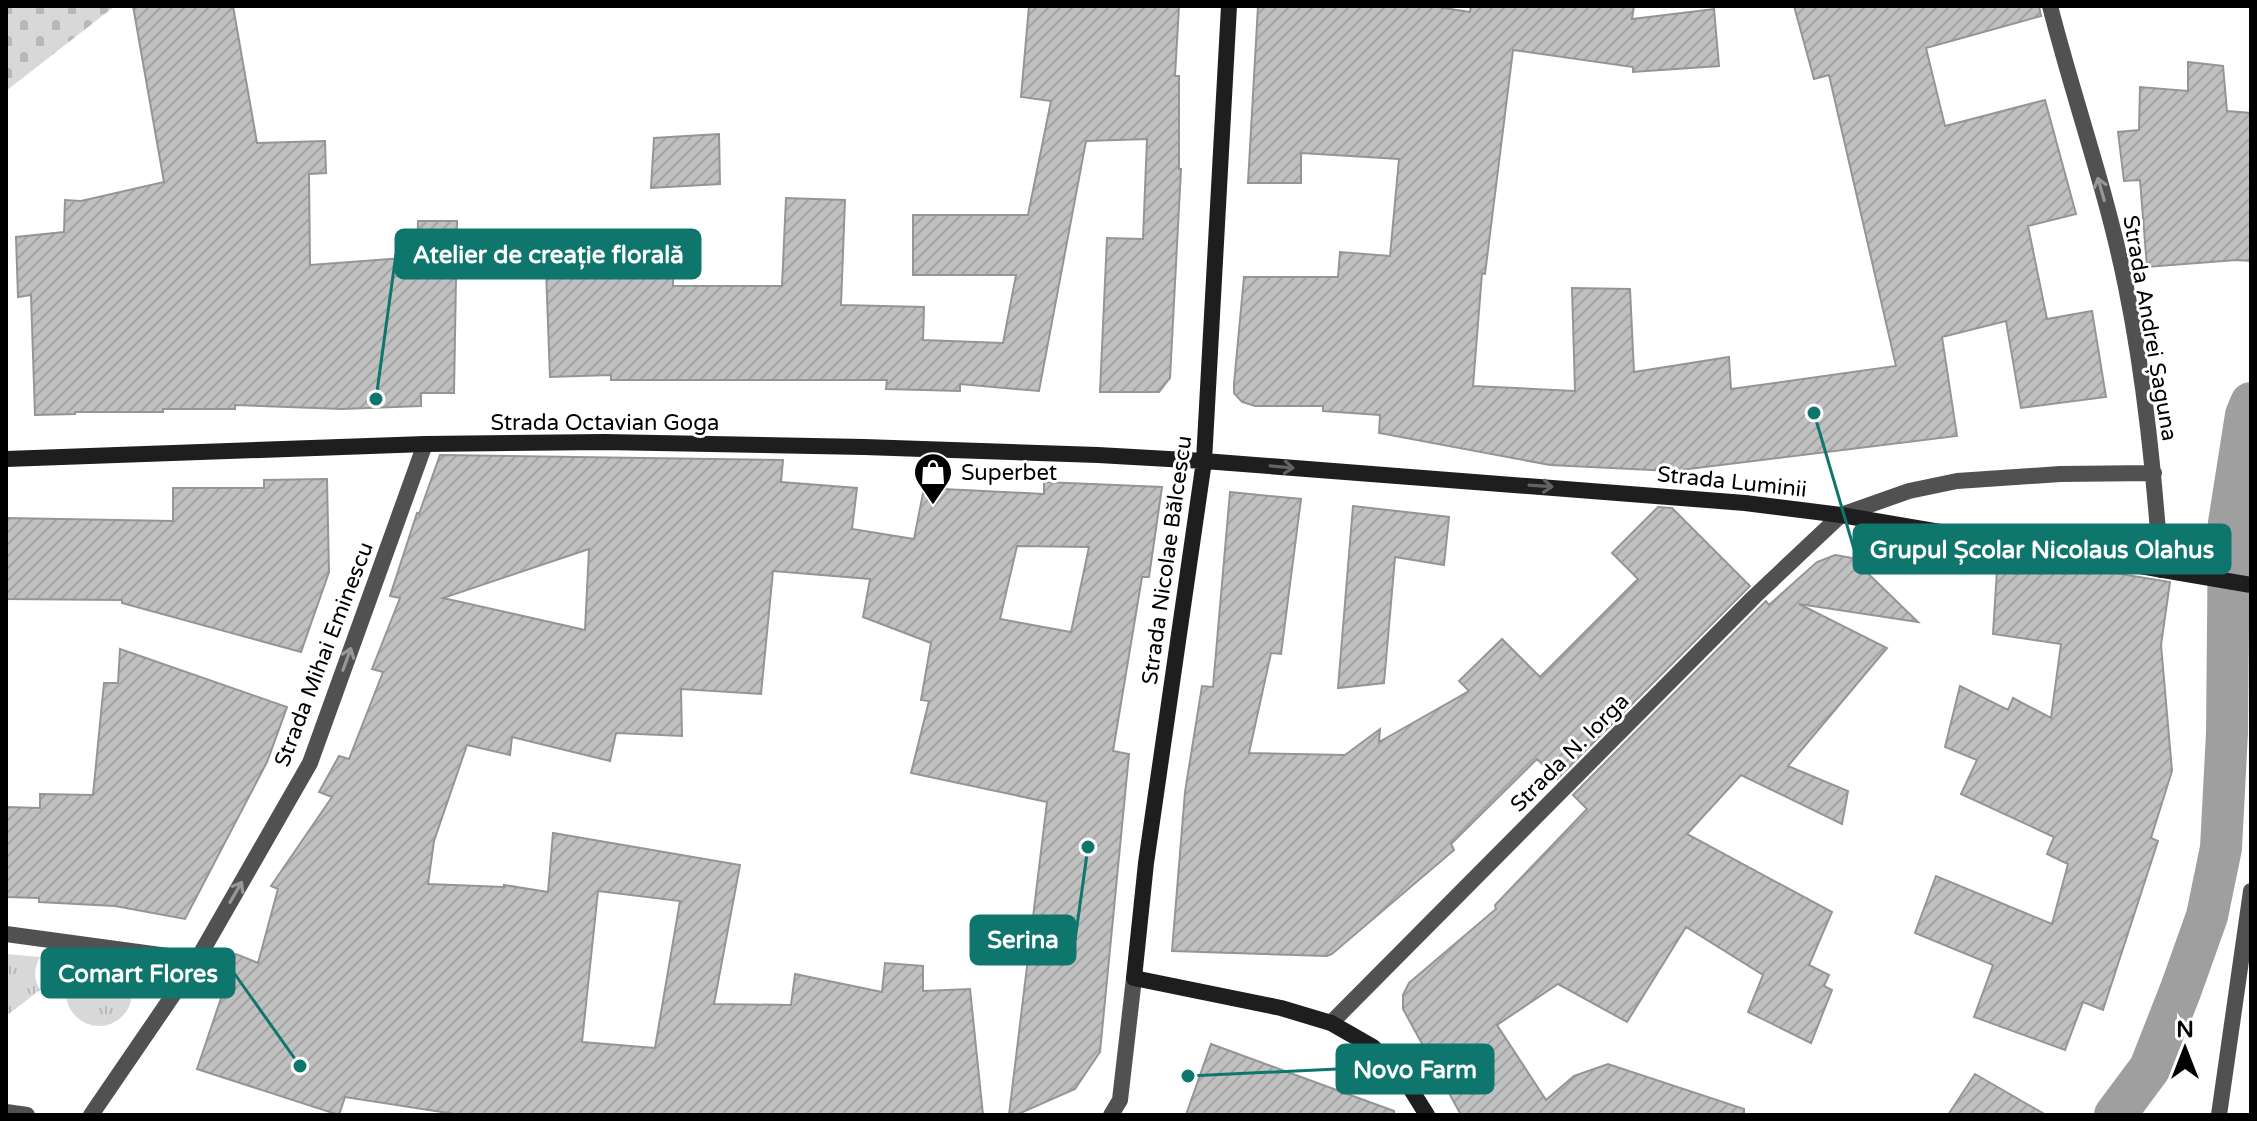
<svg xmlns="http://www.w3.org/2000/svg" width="2257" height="1121" font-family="'Varela Round',sans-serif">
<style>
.grass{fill:url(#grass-tufts)}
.cemetery{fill:url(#cemetery-stones)}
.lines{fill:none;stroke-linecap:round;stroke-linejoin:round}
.canal{stroke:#9f9f9f;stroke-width:42}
.building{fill:url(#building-hatch);stroke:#959595;stroke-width:2;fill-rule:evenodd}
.street{stroke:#515151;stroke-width:16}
.secondary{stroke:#1e1e1e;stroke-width:16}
.oneway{stroke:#979797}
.oneway2{stroke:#626262}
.labels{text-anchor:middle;stroke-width:6;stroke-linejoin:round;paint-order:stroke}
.street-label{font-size:22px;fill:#000;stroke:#fff}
.poi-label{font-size:22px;fill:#000;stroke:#fff;text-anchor:start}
.leader{fill:none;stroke:#0f766e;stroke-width:3}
.callout-dot{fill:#0f766e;stroke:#fff;stroke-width:3}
.callout{fill:#0f766e;stroke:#0f766e;stroke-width:3}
.callout-label{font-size:24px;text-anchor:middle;font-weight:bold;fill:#fff}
</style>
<defs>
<pattern id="grass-tufts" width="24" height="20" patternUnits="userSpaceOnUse" patternTransform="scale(2)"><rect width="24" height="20" fill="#d8d8d8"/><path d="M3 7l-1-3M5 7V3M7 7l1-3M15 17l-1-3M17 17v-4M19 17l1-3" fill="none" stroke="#b8b8b8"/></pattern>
<pattern id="cemetery-stones" width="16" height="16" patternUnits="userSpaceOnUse" patternTransform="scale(2)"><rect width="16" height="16" fill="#d8d8d8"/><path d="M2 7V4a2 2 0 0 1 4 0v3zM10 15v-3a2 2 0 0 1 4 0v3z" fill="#b8b8b8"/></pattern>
<pattern id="building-hatch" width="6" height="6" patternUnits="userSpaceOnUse" patternTransform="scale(2)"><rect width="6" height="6" fill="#c0c0c0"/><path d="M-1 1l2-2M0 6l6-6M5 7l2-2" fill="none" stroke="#a3a3a3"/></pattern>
</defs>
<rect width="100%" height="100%" fill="#fff"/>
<!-- grass -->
<path class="grass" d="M 6,954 L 40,957 C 34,970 33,977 40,990 L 6,1016 Z
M66 993a33 33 0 1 1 66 0a33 33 0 1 1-66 0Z"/>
<!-- cemetery -->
<path class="cemetery" d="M 6,6 L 115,6 L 6,91 Z"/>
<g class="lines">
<!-- canal -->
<path class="canal" d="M 2115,1115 L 2150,1068 L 2181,989 L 2207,916 L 2221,848 L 2227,733 L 2229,523 L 2246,415 L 2251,403"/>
</g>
<!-- building -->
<path class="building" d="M 133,6 L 233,6 L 257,143 L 325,141 L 326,173 L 309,174 L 310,265 L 417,257 L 418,221 L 457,221 L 454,393 L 421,393 L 421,406 L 342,409 L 235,405 L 235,409 L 163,409 L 163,412 L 75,412 L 75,414 L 35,415 L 31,295 L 18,297 L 16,237 L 64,232 L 65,200 L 81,201 L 164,182 Z
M 1029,6 L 1179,6 L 1175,76 L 1179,76 L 1179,169 L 1181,169 L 1170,378 L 1159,392 L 1100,392 L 1107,238 L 1143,239 L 1147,139 L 1086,141 L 1039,391 L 960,384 L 960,391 L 886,389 L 887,380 L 611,380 L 611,375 L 550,377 L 545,243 L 674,237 L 673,286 L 782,286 L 786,198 L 845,200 L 841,305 L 924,307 L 923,340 L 1003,343 L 1016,275 L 913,275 L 913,215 L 1028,215 L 1051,101 L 1021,97 Z
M 1258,6 L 1431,6 L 1470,12 L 1471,6 L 1634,6 L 1632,19 L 1714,9 L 1719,66 L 1633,72 L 1633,67 L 1513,50 L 1485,274 L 1482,273 L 1473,386 L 1575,391 L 1572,288 L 1630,289 L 1634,372 L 1729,357 L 1731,389 L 1896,366 L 1829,75 L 1814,79 L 1794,6 L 2039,6 L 2041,16 L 1926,48 L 1945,126 L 2045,100 L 2076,214 L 2028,226 L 2047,319 L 2092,311 L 2106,397 L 2021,408 L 2006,321 L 1942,337 L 1957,436 L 1672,471 L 1550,465 L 1379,433 L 1380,415 L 1323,411 L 1323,406 L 1255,406 L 1242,402 L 1234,393 L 1234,384 L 1244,277 L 1338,277 L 1340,252 L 1390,256 L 1399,159 L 1301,153 L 1301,183 L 1248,183 Z
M 2188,62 L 2223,66 L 2227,111 L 2251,113 L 2251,261 L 2236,260 L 2147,267 L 2140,180 L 2124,181 L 2118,132 L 2139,130 L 2140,87 L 2188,91 Z
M 719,134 L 720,184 L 651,188 L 654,138 Z
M 440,455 L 783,460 L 781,482 L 857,488 L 852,529 L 914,539 L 924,488 L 1044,494 L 1044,482 L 1162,487 L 1149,577 L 1142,577 L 1113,751 L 1129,754 L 1100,1052 L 1075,1089 L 1016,1115 L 1009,1115 L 1047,802 L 911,773 L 929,701 L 921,700 L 931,643 L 863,617 L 870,579 L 773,571 L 761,694 L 681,689 L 682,736 L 616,733 L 610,761 L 512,737 L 510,755 L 467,745 L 434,841 L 428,884 L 504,887 L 504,885 L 548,892 L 553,833 L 740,865 L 714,1004 L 791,1005 L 795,974 L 882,992 L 885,963 L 923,966 L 923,991 L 970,989 L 983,1115 L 461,1115 L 345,1097 L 339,1115 L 197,1069 L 236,954 L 258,963 L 278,889 L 271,886 L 332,797 L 319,792 L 339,756 L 349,759 L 383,672 L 372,669 L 400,598 L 390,596 L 417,513 L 419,514 ZM 1017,546 L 1089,547 L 1071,632 L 1000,619 ZM 589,549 L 585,630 L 443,598 ZM 598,891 L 680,901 L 655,1048 L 582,1042 Z
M 327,479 L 329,572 L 301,652 L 122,603 L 122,600 L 6,599 L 6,518 L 173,521 L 173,488 L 264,488 L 264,480 Z
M 1230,492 L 1301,499 L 1281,654 L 1271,653 L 1249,753 L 1345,755 L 1380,729 L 1379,742 L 1469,691 L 1459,681 L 1502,639 L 1540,677 L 1638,579 L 1612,553 L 1658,507 L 1672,508 L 1750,586 L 1557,779 L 1537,759 L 1451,844 L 1454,850 L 1332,954 L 1327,956 L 1172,951 L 1185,792 L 1202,686 L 1213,687 Z
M 1353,506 L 1449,517 L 1444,565 L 1395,557 L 1384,683 L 1338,688 Z
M 1998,554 L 2170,582 L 2161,645 L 2172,771 L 2151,838 L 2158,841 L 2103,1010 L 2083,1002 L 2065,1050 L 1974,1017 L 1993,965 L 1915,933 L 1936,876 L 2052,924 L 2068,864 L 2047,854 L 2054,837 L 1961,794 L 1977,760 L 1945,747 L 1960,686 L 2008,710 L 2013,698 L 2051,718 L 2061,644 L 1993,634 Z
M 1835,555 L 1852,558 L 1918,622 L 1799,604 L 1887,648 L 1788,766 L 1848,791 L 1842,824 L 1741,775 L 1687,834 L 1832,912 L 1809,965 L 1829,975 L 1824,986 L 1832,990 L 1811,1043 L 1748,1012 L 1763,975 L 1686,927 L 1627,1022 L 1558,984 L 1497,1025 L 1546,1100 L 1574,1076 L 1608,1064 L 1744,1109 L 1744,1115 L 1461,1115 L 1403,1009 L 1403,995 L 1409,983 L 1496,909 L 1495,905 L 1587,809 L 1573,795 L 1763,604 L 1766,601 L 1769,605 L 1817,562 Z
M 120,649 L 287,707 L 267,762 L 185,919 L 115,906 L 39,902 L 39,898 L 6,897 L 6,807 L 40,808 L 40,794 L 93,795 L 104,683 L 118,683 Z
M 1211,1044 L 1394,1111 L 1394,1115 L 1186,1115 Z
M 1975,1074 L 2046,1115 L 1948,1115 Z"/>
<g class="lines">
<!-- street -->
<path class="street" d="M 2050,6 C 2074,100 2107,192 2126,287 C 2145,380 2154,475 2161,570
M 6,934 L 197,960
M 1331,1023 L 1755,596 L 1841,515 L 1909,491 L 1957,481 L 2060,474 L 2154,473
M 6,1112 L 27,1115
M 91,1115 L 197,960 L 310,763 L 425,444
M 1111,1115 L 1120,1100 L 1134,978
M 2219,1115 L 2251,891"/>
<!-- secondary -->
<path class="secondary" d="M 1229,6 L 1204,461 L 1146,863 L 1134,978 L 1281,1008 L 1331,1023 L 1373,1047 L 1407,1083 L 1427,1115
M 6,459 L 425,444 L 604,442 L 864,447 L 1098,455 L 1204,461 L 1745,503 L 1841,515 L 2251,585"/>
</g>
<!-- one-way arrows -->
<defs><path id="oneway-shaft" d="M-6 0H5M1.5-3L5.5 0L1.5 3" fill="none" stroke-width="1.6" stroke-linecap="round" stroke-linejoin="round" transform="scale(2)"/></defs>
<g class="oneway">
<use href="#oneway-shaft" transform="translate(2101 189) rotate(-106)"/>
<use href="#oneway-shaft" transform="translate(347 659) rotate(-70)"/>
<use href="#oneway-shaft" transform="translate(236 892) rotate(-60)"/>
</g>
<g class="oneway2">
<use href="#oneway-shaft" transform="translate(1282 467) rotate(5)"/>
<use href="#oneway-shaft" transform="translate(1541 486) rotate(4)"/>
</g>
<!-- icons -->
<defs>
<g id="shop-pin" transform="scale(2)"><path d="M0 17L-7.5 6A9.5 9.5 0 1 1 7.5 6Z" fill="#000" stroke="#fff"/><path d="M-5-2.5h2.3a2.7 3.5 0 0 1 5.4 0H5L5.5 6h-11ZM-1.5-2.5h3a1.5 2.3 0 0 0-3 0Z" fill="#fff"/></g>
</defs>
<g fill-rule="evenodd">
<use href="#shop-pin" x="933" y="472"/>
</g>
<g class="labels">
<!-- street labels -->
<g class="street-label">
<text transform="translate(2151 328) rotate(80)" y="8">Strada Andrei Șaguna</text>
<text x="605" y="430">Strada Octavian Goga</text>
<text transform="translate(1732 481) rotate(6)" y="8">Strada Luminii</text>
<text transform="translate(1166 560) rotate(-82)" y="8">Strada Nicolae Bălcescu</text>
<text transform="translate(323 654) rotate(-69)" y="8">Strada Mihai Eminescu</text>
<text transform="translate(1569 752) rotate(-45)" y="8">Strada N. Iorga</text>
</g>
<!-- poi labels -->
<g class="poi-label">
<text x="961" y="480">Superbet</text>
</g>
</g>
<!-- callouts -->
<path class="leader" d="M376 399L396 254M1814 413L1854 549M1088 847L1075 940M300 1066L234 973M1188 1076L1337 1069"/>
<g class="callout-dot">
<circle cx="376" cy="399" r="8"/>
<circle cx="1814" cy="413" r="8"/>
<circle cx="1088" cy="847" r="8"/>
<circle cx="300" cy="1066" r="8"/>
<circle cx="1188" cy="1076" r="8"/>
</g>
<g class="callout">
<rect x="396" y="230" width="304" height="48" rx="8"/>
<rect x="1854" y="525" width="376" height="48" rx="8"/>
<rect x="971" y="916" width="104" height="48" rx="8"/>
<rect x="42" y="949" width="192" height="48" rx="8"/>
<rect x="1337" y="1045" width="156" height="48" rx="8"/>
</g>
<g class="callout-label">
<text x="548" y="263">Atelier de creație florală</text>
<text x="2042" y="558">Grupul Școlar Nicolaus Olahus</text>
<text x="1023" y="948">Serina</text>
<text x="138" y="982">Comart Flores</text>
<text x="1415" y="1078">Novo Farm</text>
</g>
<!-- border -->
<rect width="2257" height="1121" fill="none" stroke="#000000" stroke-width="16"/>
<!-- north arrow -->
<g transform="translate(2185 1049)" stroke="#ffffff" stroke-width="6" paint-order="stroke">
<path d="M0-6L14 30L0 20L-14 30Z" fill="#000000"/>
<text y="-12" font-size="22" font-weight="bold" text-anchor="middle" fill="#000000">N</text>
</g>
</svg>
